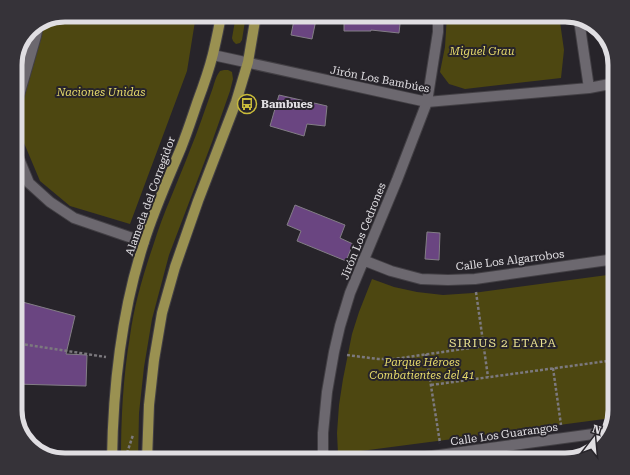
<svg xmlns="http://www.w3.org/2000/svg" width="630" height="475" font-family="'Roboto Serif',serif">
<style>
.green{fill:#4d4711}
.building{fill:#6a4581;stroke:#837e86}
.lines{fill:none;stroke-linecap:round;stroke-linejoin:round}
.minor-casing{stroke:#423f44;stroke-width:12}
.major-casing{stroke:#423f44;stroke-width:12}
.path{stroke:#7c797e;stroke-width:2.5;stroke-dasharray:3 2;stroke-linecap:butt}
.minor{stroke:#6c686f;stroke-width:10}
.major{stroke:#9a9151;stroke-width:10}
.labels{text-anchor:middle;stroke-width:4;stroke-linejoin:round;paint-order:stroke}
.park-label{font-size:11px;font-style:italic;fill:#e6da6b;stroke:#27242a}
.street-label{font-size:11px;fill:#e0dee2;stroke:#27242a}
.poi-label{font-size:11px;font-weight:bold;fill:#e0dee2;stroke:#27242a;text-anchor:start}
.neighbourhood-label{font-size:12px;letter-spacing:1px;fill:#e9e191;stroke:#27242a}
.rim{fill:none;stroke:#e0dee2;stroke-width:5}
</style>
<rect width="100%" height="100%" fill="#27242a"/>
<!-- green -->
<path class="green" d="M 65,15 L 196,15 L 187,71 L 130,224 L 70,206 L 40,181 L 24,143 L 24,98 L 33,63 L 45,22 Z
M 236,15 L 246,15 L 242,40 L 240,43 L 236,44 L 233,41 L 232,38 Z
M 447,15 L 559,15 L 564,50 L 561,78 L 465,89 L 449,84 L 440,72 L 445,47 Z
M 224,70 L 228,70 L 232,72 L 233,79 L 230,91 L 212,142 L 169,255 L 152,319 L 144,367 L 139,413 L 138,460 L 121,460 C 121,419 123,377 130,336 C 134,306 143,275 153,246 C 163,213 178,182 190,150 C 198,131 204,112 211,93 C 214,86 215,77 220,71 Z
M 615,274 L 615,410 L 612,418 L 338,454 L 337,433 L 339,405 L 343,379 L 352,334 L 359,312 L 372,279 L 394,287 L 417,292 L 443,295 L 473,293 Z"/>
<!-- building -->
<path class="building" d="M 295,15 L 317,15 L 312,39 L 291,35 Z
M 344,15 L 401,15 L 399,33 L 371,30 L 371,31 L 344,31 Z
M 279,95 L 327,106 L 325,126 L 307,124 L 304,136 L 270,126 Z
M 295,205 L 345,225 L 340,238 L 353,244 L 346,261 L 297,241 L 301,231 L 287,225 Z
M 427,232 L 440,233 L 439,260 L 425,259 Z
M 15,300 L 75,316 L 66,354 L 87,355 L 86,386 L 15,384 Z"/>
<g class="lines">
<!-- minor casing -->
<g class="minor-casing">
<path id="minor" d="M 579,20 L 589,88
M 213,55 L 427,102 L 589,88 L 615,83
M 15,109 L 36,36 L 38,25
M 15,149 L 29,183 L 50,202 L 74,218 L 144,242
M 363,260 L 391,271 L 421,279 L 448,280 L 475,279 L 615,259
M 323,460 L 323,433 L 327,392 L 334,352 L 340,326 L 350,293 L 397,180 L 427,102 L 438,32 L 438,15
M 403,460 L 608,432"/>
</g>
<!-- major casing -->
<g class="major-casing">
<path id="major" d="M 112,460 C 113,385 121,313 144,242 C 154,210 168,179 181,148 C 187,133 192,118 197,103 C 203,87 209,70 213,54 C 216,41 219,28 221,15
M 147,460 L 149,405 L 154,360 L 162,313 L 175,267 L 198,201 L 236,102 L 248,62 L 256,15"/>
</g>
<!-- path -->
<path class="path" d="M 609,273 L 615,312
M 476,292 L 488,377
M 15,343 L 106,357
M 426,354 L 440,443
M 347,355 L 378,359 L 394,359 L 484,346
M 553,368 L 561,425
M 431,385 L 615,360
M 127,453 L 133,435"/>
<!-- minor -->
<use href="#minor" class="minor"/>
<!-- major -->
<use href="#major" class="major"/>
</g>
<!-- icons -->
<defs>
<g id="bus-ring" transform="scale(1)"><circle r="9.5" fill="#27242a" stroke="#c9bb3a" stroke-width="1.5"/><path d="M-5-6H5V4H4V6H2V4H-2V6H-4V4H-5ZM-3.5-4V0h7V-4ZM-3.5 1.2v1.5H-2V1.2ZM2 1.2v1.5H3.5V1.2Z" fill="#c9bb3a"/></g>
</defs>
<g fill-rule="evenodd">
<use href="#bus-ring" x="247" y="104"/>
</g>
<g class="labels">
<!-- park labels -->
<g class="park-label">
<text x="482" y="55">Miguel Grau</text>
<text x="101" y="96">Naciones Unidas</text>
<text x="422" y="366">Parque Héroes<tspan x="422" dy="13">Combatientes del 41</tspan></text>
</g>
<!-- street labels -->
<g class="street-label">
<text transform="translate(380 79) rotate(11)" y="4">Jirón Los Bambúes</text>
<text transform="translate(150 196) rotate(-70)" y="4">Alameda del Corregidor</text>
<text transform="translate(363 231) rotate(-68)" y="4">Jirón Los Cedrones</text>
<text transform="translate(510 260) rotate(-7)" y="4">Calle Los Algarrobos</text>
<text transform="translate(504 434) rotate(-8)" y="4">Calle Los Guarangos</text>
</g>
<!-- poi labels -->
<g class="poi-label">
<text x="261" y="108">Bambues</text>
</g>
<!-- neighbourhood labels -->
<g class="neighbourhood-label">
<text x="503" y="347">SIRIUS 2 ETAPA</text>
</g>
</g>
<!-- crop -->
<path d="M0 0H630V475H0ZM65 22H565A43 43 0 0 1 608 65V410A43 43 0 0 1 565 453H65A43 43 0 0 1 22 410V65A43 43 0 0 1 65 22Z" fill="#363339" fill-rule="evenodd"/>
<path class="rim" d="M65 22H565A43 43 0 0 1 608 65V410A43 43 0 0 1 565 453H65A43 43 0 0 1 22 410V65A43 43 0 0 1 65 22Z"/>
<!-- north arrow -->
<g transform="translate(594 439) rotate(16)" stroke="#27242a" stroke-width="3" paint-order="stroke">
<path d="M0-3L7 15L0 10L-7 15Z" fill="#e0dee2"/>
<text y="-6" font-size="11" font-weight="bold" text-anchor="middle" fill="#e0dee2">N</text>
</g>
</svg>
